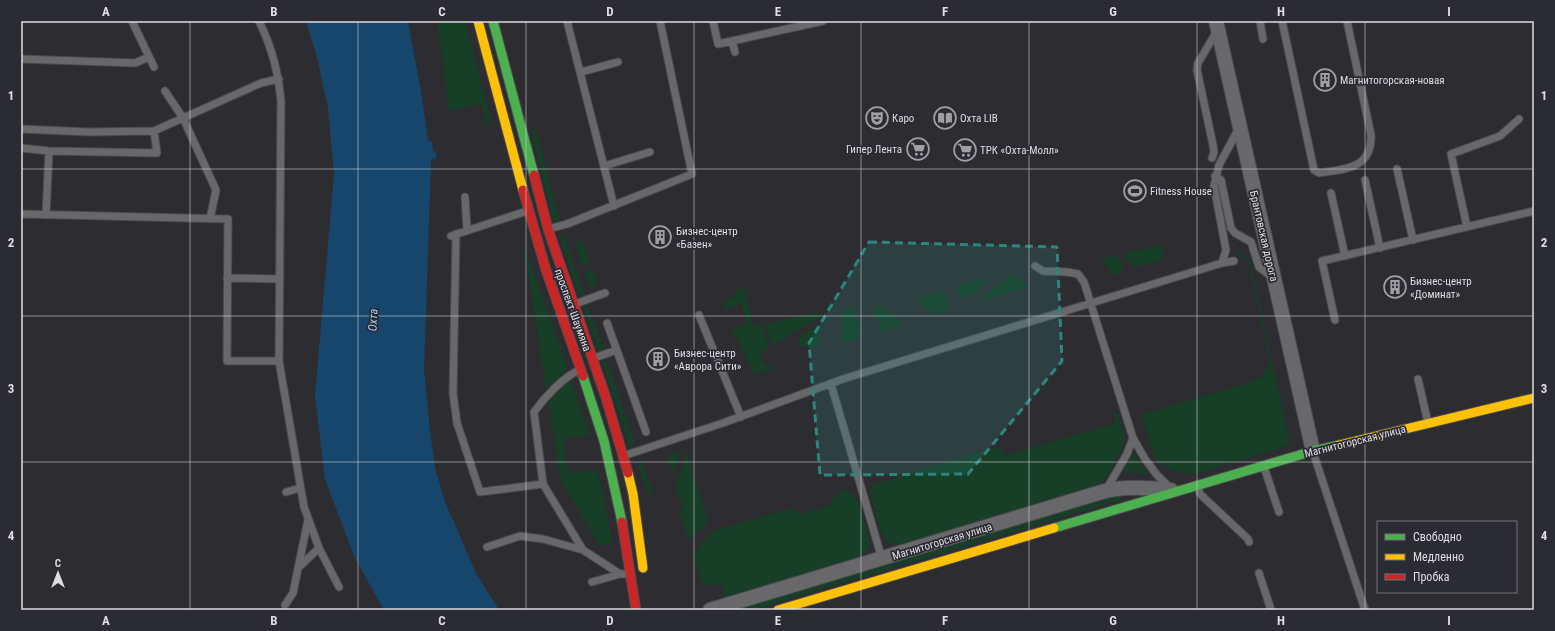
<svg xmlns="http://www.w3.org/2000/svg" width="1555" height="631" font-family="'Roboto Condensed',sans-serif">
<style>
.green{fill:#173e27}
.water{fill:#17466d}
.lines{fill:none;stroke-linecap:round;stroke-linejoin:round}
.lane-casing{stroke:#4a4a4d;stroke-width:9}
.street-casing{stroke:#4a4a4d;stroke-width:16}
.fast-casing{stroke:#4a4a4d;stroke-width:11}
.slow-casing{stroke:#4a4a4d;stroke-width:11}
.jam-casing{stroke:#4a4a4d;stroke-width:11}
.lane{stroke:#68686b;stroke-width:7}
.street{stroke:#68686b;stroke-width:14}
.fast{stroke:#4caf50;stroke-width:9}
.slow{stroke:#ffc107;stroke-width:9}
.jam{stroke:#c62828;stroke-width:9}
.marked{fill:#2e857f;fill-opacity:0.2;stroke:#2e857f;stroke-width:3;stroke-dasharray:8 5;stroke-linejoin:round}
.grid{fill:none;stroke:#dddde2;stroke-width:1;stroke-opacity:0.55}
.labels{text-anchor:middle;stroke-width:3.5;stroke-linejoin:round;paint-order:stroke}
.poi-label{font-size:11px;fill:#dddde2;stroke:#2b2b33;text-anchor:start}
.street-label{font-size:11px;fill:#dddde2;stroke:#2b2b33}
.water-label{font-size:12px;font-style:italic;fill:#a4cdf6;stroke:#2b2b33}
.neatline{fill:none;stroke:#dddde2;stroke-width:1.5}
.grid-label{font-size:13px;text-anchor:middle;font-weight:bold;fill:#dddde2}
</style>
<rect width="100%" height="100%" fill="#2d2d31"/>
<!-- green -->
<path class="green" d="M 437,21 L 465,21 L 492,124 L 487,125 L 481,104 L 448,111 L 446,81 Z
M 535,127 L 560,221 L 554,221 L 531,131 Z
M 564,234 L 584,295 L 580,297 L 560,237 Z
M 581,240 L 590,263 L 582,267 L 575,243 Z
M 524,244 L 568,369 L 546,389 Z
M 1162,245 L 1164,256 L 1162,260 L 1133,268 L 1122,254 Z
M 1239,252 L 1244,254 L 1251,263 L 1290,445 L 1194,474 L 1176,472 L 1161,463 L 1155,458 L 1141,415 L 1260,379 L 1270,362 L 1249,264 L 1247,259 L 1240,255 Z
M 1116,256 C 1120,262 1127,267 1119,274 L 1113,275 L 1101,258 Z
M 593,269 L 598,284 L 590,287 L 584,273 Z
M 1011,275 L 1015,276 L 1027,284 L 1028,287 L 984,300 L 984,296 Z
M 982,279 L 985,280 L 985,284 L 967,298 L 961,297 C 958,294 956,288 959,285 Z
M 744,287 L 753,326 L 762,325 L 769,348 L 762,352 L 761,358 C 763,364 766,367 772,366 L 773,369 L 754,374 L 732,329 L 747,324 L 741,304 L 725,309 L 723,304 L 724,301 L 736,296 L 735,291 Z
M 940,292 L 945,293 L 948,307 L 946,313 C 934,316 925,310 917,301 L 920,297 Z
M 878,306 L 881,306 L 901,321 L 900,326 L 885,331 L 882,331 L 875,311 Z
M 588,307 L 604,350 L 599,352 L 584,308 Z
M 848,307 L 854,310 L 861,336 L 858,339 L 846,343 L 842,341 L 841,338 L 844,311 Z
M 817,313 L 820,313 L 822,316 L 772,346 L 765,324 Z
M 822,322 L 818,348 L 799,346 L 800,336 Z
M 607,360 L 635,443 L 629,445 L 602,361 Z
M 571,381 L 590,435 L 564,439 L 568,473 L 597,470 L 602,486 L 612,543 L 600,546 L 561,482 L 549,401 L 568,382 Z
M 1113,412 L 1118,415 L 1124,436 L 1124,443 L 1106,478 L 1097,486 L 899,546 C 894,545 890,544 887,541 C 879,534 873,503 871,492 L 871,488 L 874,484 L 994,448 L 1001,449 L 1005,456 L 1116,423 Z
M 681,452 L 673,475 L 668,456 Z
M 687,453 L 708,523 L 689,540 L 679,510 L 683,508 L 676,485 Z
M 1135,453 L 1142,468 L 1148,475 L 1134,472 L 1123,473 L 1133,454 Z
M 641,459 L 653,493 L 648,495 L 638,467 Z
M 845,490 C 849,491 853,493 855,497 C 859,502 870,539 870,545 C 869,551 864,554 860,558 L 725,598 L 723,584 L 712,586 L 702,583 L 693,554 L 711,532 L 791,508 L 801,514 L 830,506 C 833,497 836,493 845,490 Z
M 1119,495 L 1121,497 L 1120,500 L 753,610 L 737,610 Z"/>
<!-- water -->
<path class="water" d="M 306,21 L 408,21 L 420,86 L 428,140 L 432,142 L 433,151 L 436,152 L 437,157 L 431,160 L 424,371 L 430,431 L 435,468 L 445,502 L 476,573 L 499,610 L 384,610 L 356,560 L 325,480 L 315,396 L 334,174 L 328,108 L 318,61 Z"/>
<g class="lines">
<!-- lane casing -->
<g class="lane-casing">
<path id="lane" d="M 132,21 L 154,67
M 259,21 C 272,48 278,71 281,101 L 279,361 L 304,507 L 319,548 L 339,587
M 567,21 L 614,206
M 713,21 L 718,44 L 732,41
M 1260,21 L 1263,39
M 1282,21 L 1314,170 L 1319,173 C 1345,169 1372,169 1371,135 L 1347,21
M 735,52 L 732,41 L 823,21
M 21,59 L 135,63 L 149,57
M 581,72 L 618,62
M 165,91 L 183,118 L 216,190 L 210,219
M 21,129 L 89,132 L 154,131 L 261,83 L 279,79
M 21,148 L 49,151 L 157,153 L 154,131
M 1212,158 L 1214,152 L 1213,145 L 1197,70 L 1198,63 L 1217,31
M 604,166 L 650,152
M 1397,169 L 1413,240
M 1215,176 L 1221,180 L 1231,228 L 1235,233 L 1251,242 L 1259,267 L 1273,278
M 1365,180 L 1380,248
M 1331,193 L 1345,256
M 465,197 L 467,230
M 21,214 L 228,219 L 227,361 L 279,361
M 46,215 L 49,151
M 1467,227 L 1451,154 L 1500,136 L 1519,119
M 548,229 L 567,224 L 692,174 L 660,21
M 456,234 L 453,393 L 457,423 L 480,492 L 543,484
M 451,236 L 527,211
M 1222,263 L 1226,250 L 1214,186 L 1219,165 L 1239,128
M 1035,266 L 1043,271 L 1067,272 L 1078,274 L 1084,282 L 1133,438 L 1145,459 L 1157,475 L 1171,489
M 227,278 L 280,279
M 575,304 L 605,293
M 699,315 L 741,417
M 1335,320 L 1322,261 L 1534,211
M 607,323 L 646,432
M 594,358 L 617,350
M 580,370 C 564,376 544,398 534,412 L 543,484 L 583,550 L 620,574 L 629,574
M 1418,379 L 1428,423
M 831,384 L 882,559
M 1313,452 L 1365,610
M 626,455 L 723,423 L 843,379 L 1222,263 L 1234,261
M 1264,467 L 1279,512
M 1198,487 L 1200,494 L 1248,539 L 1249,542
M 1106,490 L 1127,454 L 1133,438
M 286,492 L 300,488
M 487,547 L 520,536 L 543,539 L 583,550
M 298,568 L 319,548
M 1259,573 L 1271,610
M 592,582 L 620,574
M 285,605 L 293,593 L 308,520"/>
</g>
<!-- street casing -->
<g class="street-casing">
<path id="street" d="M 1216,21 L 1313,451
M 710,610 L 1105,491 C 1128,486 1148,488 1171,490"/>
</g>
<!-- fast casing -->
<g class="fast-casing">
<path id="fast" d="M 493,21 L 534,175
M 583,376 L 604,441 L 622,522
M 1054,528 L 1313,451 L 1339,445"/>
</g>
<!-- slow casing -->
<g class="slow-casing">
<path id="slow" d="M 478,21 L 523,190
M 1339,445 L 1534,398
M 628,473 L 633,494 L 643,568
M 778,610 L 1054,528"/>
</g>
<!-- jam casing -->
<g class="jam-casing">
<path id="jam" d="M 534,175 L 548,229 L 606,398 L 628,473
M 523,190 L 546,270 L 583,376
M 622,522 L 636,610"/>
</g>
<!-- lane -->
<use href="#lane" class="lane"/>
<!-- street -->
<use href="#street" class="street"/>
<!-- fast -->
<use href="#fast" class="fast"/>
<!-- slow -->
<use href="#slow" class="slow"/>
<!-- jam -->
<use href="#jam" class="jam"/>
</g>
<!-- marked area -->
<path class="marked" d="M 869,242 L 1057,247 L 1062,361 L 968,474 L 820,475 L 809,343 Z"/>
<!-- grid -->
<path class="grid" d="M 190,21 L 190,610M 358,21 L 358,610M 526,21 L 526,610M 694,21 L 694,610M 861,21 L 861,610M 1029,21 L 1029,610M 1197,21 L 1197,610M 1365,21 L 1365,610M 21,169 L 1534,169M 21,316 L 1534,316M 21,462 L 1534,462"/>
<!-- icons -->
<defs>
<g id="building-ring" transform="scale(1.15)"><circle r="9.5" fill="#2b2b33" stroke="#9f9fa4" stroke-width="1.5"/><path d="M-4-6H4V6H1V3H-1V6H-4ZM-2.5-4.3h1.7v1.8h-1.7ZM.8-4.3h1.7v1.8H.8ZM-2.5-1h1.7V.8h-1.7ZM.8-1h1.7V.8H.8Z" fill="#9f9fa4"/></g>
<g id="theatre-ring" transform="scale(1.15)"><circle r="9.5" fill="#2b2b33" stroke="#9f9fa4" stroke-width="1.5"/><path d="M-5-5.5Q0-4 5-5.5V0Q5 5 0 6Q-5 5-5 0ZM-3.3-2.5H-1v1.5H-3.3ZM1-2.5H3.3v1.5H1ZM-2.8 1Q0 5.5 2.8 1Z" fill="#9f9fa4"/></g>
<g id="library-ring" transform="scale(1.15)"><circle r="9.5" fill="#2b2b33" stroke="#9f9fa4" stroke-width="1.5"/><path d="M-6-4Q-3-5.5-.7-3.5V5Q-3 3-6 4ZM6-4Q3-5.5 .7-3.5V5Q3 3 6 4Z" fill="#9f9fa4"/></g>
<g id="supermarket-ring" transform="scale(1.15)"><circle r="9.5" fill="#2b2b33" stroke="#9f9fa4" stroke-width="1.5"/><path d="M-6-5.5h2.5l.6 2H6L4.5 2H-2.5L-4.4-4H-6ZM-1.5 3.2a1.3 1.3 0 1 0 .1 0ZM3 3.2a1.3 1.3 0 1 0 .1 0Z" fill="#9f9fa4"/></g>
<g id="stadium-ring" transform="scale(1.15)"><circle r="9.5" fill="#2b2b33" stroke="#9f9fa4" stroke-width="1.5"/><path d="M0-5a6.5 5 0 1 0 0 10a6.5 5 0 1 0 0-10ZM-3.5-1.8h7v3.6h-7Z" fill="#9f9fa4"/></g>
</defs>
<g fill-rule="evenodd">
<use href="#building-ring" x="1325" y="80"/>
<use href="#theatre-ring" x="877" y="118"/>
<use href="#library-ring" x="945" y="118"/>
<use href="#supermarket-ring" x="918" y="149"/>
<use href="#supermarket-ring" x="965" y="150"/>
<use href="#stadium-ring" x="1135" y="191"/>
<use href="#building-ring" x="660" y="237"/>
<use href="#building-ring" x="1395" y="287"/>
<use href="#building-ring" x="658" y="359"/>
</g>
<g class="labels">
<!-- poi labels -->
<g class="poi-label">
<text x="1340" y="84">Магнитогорская-новая</text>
<text x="892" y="122">Каро</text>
<text x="960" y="122">Охта LIB</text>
<text x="902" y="153" text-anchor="end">Гипер Лента</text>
<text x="980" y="154">ТРК «Охта-Молл»</text>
<text x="1150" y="195">Fitness House</text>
<text x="676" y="235">Бизнес-центр<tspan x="676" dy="13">«Базен»</tspan></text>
<text x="1410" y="285">Бизнес-центр<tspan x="1410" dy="13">«Доминат»</tspan></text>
<text x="674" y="357">Бизнес-центр<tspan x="674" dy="13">«Аврора Сити»</tspan></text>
</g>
<!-- street labels -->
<g class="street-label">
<text transform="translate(1264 236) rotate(77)" y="4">Брантовская дорога</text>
<text transform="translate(573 310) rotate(70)" y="4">проспект Шаумяна</text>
<text transform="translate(1355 441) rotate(-14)" y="4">Магнитогорская улица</text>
<text transform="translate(942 541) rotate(-17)" y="4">Магнитогорская улица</text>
</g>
<!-- water labels -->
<g class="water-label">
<text transform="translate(373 320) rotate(-87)" y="4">Охта</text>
</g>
</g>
<!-- border -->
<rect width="1555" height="631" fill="none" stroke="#2b2b33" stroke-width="44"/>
<!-- legend -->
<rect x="1377" y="521" width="140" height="72" fill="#2b2b33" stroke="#727279"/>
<rect x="1385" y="534" width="20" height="6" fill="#4caf50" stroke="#727279"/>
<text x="1413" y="541" font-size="12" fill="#dddde2">Свободно</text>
<rect x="1385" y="554" width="20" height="6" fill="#ffc107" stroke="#727279"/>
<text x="1413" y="561" font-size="12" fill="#dddde2">Медленно</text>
<rect x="1385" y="574" width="20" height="6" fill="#c62828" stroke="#727279"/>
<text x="1413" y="581" font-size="12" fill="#dddde2">Пробка</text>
<!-- north arrow -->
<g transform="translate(58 573)" stroke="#2b2b33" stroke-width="3" paint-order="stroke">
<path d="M0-3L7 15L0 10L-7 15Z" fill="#dddde2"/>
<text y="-6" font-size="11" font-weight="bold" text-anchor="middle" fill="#dddde2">С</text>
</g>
<rect x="22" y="22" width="1511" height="587" class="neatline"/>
<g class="grid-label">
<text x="106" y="16">A</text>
<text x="274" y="16">B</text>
<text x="442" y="16">C</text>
<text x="610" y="16">D</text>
<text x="778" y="16">E</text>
<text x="945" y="16">F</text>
<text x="1113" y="16">G</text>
<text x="1281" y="16">H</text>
<text x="1449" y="16">I</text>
<text x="11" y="100">1</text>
<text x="1544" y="100">1</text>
<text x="11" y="247">2</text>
<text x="1544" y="247">2</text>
<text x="11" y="393">3</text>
<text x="1544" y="393">3</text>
<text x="11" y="540">4</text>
<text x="1544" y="540">4</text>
<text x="106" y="625">A</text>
<text x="274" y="625">B</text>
<text x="442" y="625">C</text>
<text x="610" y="625">D</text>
<text x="778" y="625">E</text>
<text x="945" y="625">F</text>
<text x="1113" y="625">G</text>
<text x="1281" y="625">H</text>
<text x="1449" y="625">I</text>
</g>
</svg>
